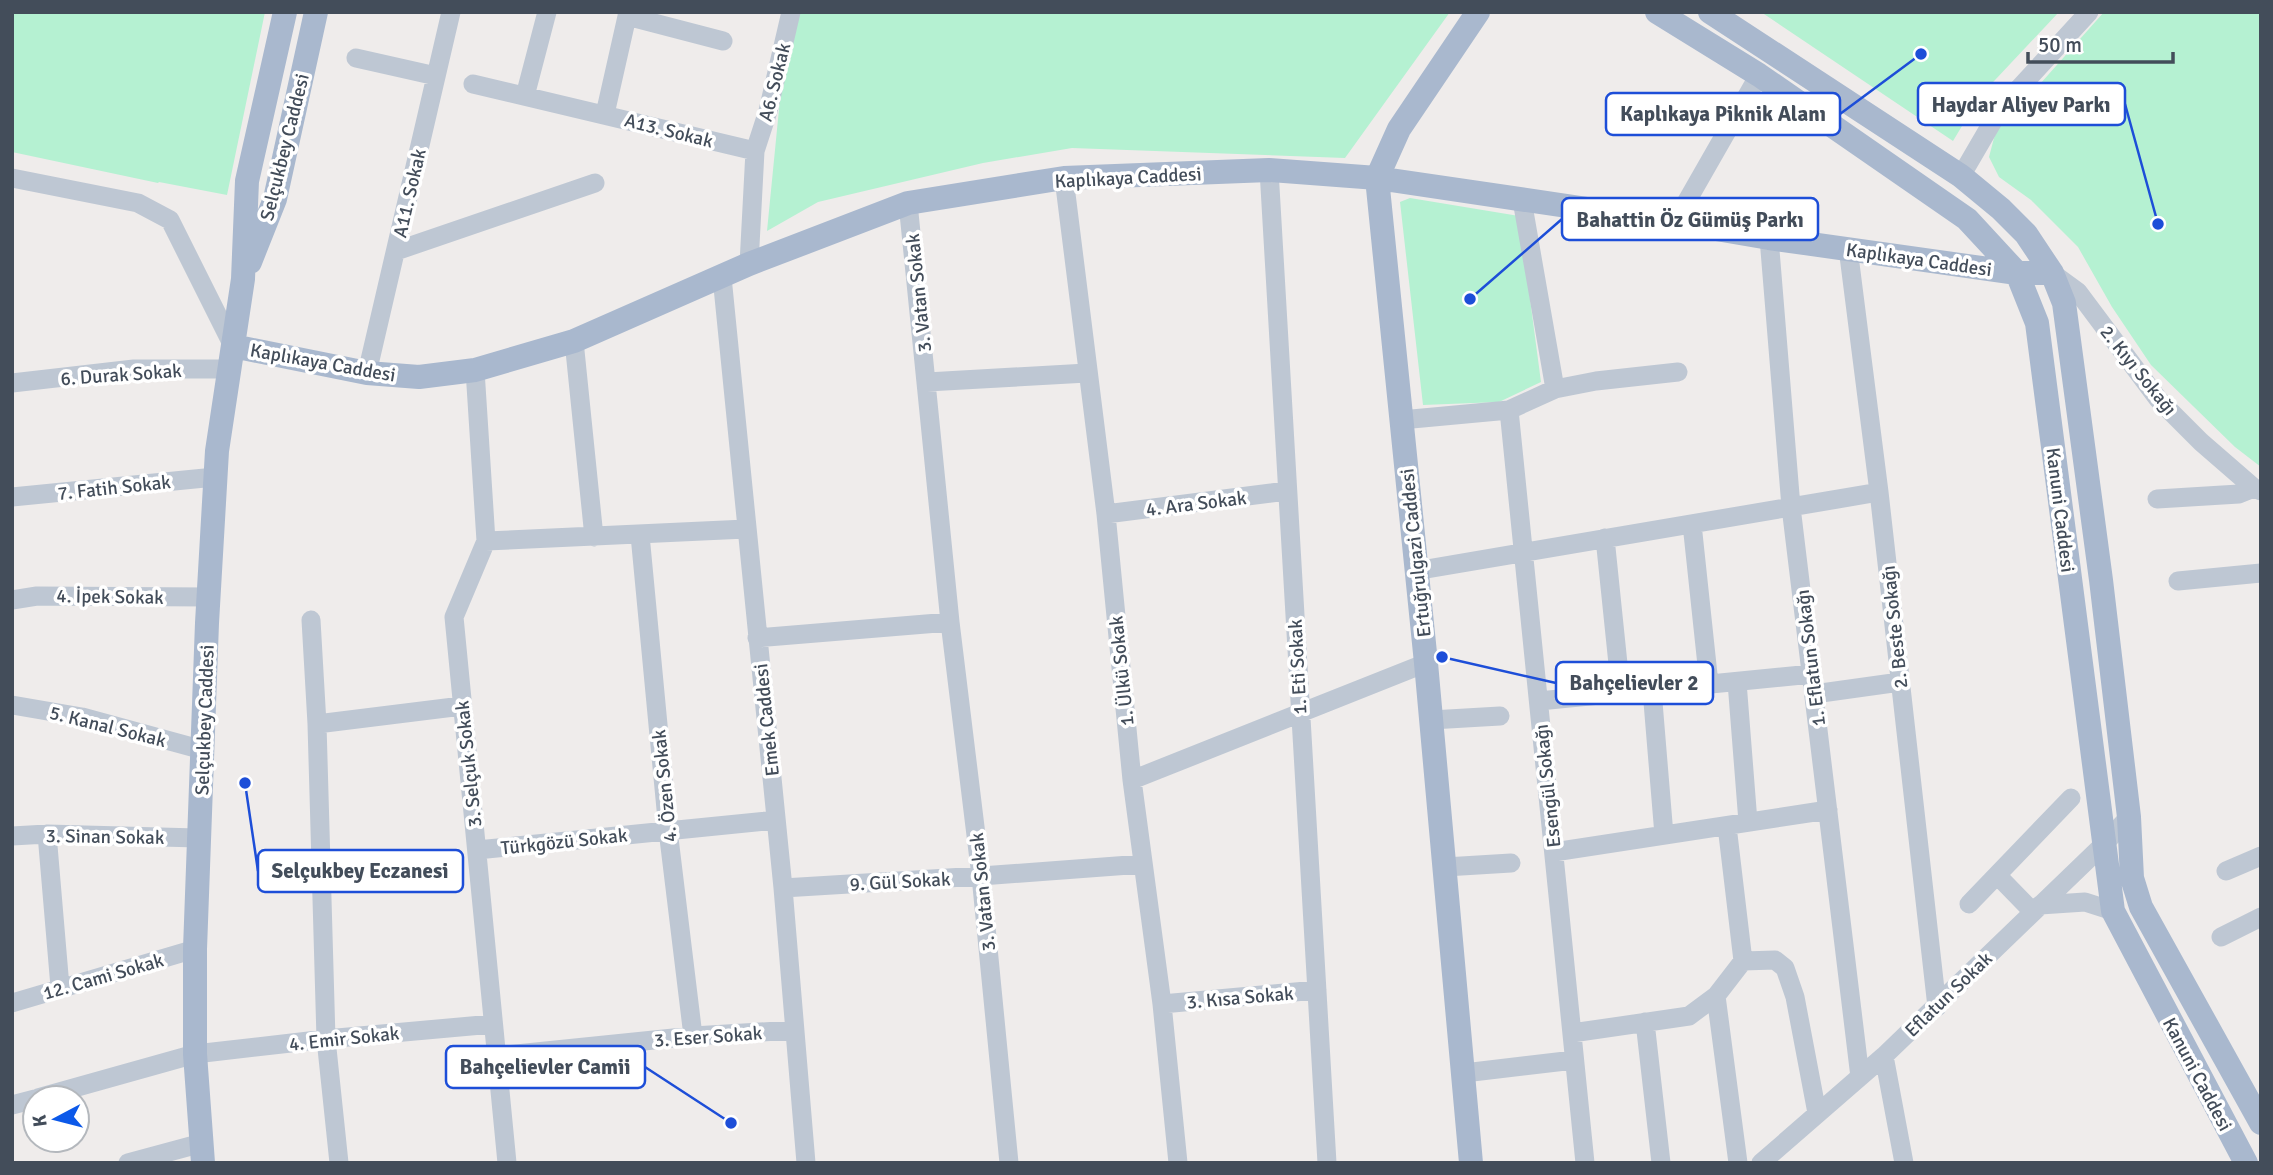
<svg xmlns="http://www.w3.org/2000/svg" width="2273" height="1175" font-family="Signika,sans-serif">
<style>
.green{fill:#b5f1d2}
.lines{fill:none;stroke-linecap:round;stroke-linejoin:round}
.minor{stroke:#bec7d3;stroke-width:19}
.major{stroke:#a9b8ce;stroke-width:24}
.labels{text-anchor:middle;stroke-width:7;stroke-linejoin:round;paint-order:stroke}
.street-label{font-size:19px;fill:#434d5a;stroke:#fff}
.leader{fill:none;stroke:#1d4ed8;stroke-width:2.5}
.callout-dot{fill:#1d4ed8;stroke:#fff;stroke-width:2.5}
.callout{fill:#fff;stroke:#1d4ed8;stroke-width:2.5}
.callout-label{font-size:21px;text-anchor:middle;font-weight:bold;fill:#434d5a}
</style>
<rect width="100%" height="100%" fill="#efeceb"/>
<!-- green -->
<path class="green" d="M 12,12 L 265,12 L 227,195 L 159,182 L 158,183 L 12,152 Z
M 798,12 L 1450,12 L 1345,158 L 1072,148 L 983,163 L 818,202 L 767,231 L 781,89 Z
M 1761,12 L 2059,12 L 1980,96 L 1953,141 Z
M 2104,12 L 2261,12 L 2261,467 L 2235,447 L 2151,365 L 2112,307 L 2078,247 L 2031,200 L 1999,177 L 1989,157 L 1994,138 L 2004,116 L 2023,103 Z
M 1410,198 L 1519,216 L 1541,382 L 1499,402 L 1423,405 L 1400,202 Z"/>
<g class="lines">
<!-- minor -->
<path class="minor" d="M 627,16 L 723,41
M 356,58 L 436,76
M 473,84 L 755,151 L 749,264
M 525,96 L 547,12
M 605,114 L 628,12
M 755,151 L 768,111 L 791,12
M 1269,170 L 1327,1163
M 1961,176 L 2000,109 L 2089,12
M 12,178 L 138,203 L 170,220 L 233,346
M 1064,178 L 1106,514 L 1132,780 L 1162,1004 L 1178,1163
M 1522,200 L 1555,389
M 908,203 L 950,622 L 981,876 L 1009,1163
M 1675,222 L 1759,75
M 1769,238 L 1791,507 L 1860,1077
M 1848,248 L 1879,492 L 1937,1007
M 396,251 L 595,183
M 2052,273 L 2078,292 L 2158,399 L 2201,442 L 2254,488 L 2261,491
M 722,277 L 783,888 L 806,1163
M 574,341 L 594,537
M 475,370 L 486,541 L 454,617 L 507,1163
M 367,373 L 451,12
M 927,382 L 1087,373
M 12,383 L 134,369 L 229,369
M 1509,410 L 1585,1163
M 1401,420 L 1509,410 L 1555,389 L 1596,381 L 1678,372
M 12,497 L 215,477
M 2157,499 L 2239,494 L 2254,488
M 1106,514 L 1287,491
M 1692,524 L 1709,684
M 640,535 L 668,830 L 693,1036
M 1605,538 L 1621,693
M 486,541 L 746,529
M 1415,571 L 1879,492
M 2178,581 L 2261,573
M 12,600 L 37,596 L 209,597
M 311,620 L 317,724
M 757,638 L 950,622
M 1737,682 L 1748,822
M 1652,690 L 1664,835
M 1814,694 L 1900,682
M 1539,701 L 1812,674
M 12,705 L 82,717 L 203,750
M 1431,720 L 1500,716
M 1132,780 L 1426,663
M 47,834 L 60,987
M 12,836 L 47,834 L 198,838
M 477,850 L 776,820
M 1554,852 L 1828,810
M 1445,867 L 1511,863
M 2226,871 L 2261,856
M 1997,875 L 2033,912
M 783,888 L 981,876 L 1143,864
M 1969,904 L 2071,798
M 2040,905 L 2085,902 L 2113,911
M 2221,937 L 2261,917
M 1743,961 L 1775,960 L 1785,968 L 1795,997 L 1817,1113
M 1716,996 L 1738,1163
M 12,1003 L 195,949
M 1162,1004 L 1317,990
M 1645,1022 L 1661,1163
M 1572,1033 L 1689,1016 L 1716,996 L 1743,961 L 1727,826
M 497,1056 L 693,1036 L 794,1030
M 1884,1056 L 1904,1163
M 1464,1073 L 1574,1060
M 38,1098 L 195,1054 L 326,1039 L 493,1024
M 12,1105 L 35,1099
M 128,1163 L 202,1143
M 339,1163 L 326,1039 L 317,724 L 462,706
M 1761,1163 L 1884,1056 L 2105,843 L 2129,817"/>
<!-- major -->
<path class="major" d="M 1657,12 L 1759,75 L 1967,219 L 2017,273 L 2037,323 L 2113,911 L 2246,1163
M 1710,12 L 1961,176 L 2001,209 L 2026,234 L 2052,273 L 2064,303 L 2101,580 L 2129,817 L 2132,878 L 2141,907 L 2261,1123
M 250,262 L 275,199 L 316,12
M 233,346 L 367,373 L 419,377 L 475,370 L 574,341 L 749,264 L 908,203 L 1064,178 L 1269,170 L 1377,178 L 1675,222 L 1769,238 L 2017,273 L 2052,273
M 203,1163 L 195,1054 L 195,949 L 207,623 L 217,451 L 243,279 L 247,181 L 285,12
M 1471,1163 L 1426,663 L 1377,178 L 1399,129 L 1478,12"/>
</g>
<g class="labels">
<!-- street labels -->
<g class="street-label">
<text transform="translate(774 82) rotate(-76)" y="7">A6. Sokak</text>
<text transform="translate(669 130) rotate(14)" y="7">A13. Sokak</text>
<text transform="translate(284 147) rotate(-76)" y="7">Selçukbey Caddesi</text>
<text transform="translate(1128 177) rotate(-3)" y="7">Kaplıkaya Caddesi</text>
<text transform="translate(409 193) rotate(-77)" y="7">A11. Sokak</text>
<text transform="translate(1919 259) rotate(8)" y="7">Kaplıkaya Caddesi</text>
<text transform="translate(918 293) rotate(-96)" y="7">3. Vatan Sokak</text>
<text transform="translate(323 362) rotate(10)" y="7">Kaplıkaya Caddesi</text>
<text transform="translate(2139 370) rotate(51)" y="7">2. Kıyı Sokağı</text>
<text transform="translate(121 374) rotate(-4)" y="7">6. Durak Sokak</text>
<text transform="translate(114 487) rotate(-6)" y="7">7. Fatih Sokak</text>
<text transform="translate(1196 503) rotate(-7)" y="7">4. Ara Sokak</text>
<text transform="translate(2061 510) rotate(83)" y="7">Kanuni Caddesi</text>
<text transform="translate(1415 553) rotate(-96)" y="7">Ertuğrulgazi Caddesi</text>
<text transform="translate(110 596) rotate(1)" y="7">4. İpek Sokak</text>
<text transform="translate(1894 627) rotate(-96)" y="7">2. Beste Sokağı</text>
<text transform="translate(1810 658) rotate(-97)" y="7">1. Eflatun Sokağı</text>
<text transform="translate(1297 667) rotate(-93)" y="7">1. Eti Sokak</text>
<text transform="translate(1121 671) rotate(-96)" y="7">1. Ülkü Sokak</text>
<text transform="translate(204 720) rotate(-88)" y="7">Selçukbey Caddesi</text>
<text transform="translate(766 720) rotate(-96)" y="7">Emek Caddesi</text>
<text transform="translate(108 726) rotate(14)" y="7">5. Kanal Sokak</text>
<text transform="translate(468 764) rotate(-96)" y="7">3. Selçuk Sokak</text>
<text transform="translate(664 786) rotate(-96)" y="7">4. Özen Sokak</text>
<text transform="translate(1547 786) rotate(-96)" y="7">Esengül Sokağı</text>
<text transform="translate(105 836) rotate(1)" y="7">3. Sinan Sokak</text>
<text transform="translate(564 841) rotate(-6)" y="7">Türkgözü Sokak</text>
<text transform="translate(900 881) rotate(-3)" y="7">9. Gül Sokak</text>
<text transform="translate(982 892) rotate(-96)" y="7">3. Vatan Sokak</text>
<text transform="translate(103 976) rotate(-16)" y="7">12. Cami Sokak</text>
<text transform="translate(1948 994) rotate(-44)" y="7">Eflatun Sokak</text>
<text transform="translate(1240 997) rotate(-5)" y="7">3. Kısa Sokak</text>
<text transform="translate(708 1036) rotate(-4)" y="7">3. Eser Sokak</text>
<text transform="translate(344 1038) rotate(-6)" y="7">4. Emir Sokak</text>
<text transform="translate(2198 1074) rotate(62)" y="7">Kanuni Caddesi</text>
</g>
</g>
<!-- callouts -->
<path class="leader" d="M2158 224L2125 104M1921 54L1840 114M1470 299L1562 219M1442 657L1556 683M245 783L258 871M731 1123L645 1067"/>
<g class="callout-dot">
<circle cx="2158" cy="224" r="7"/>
<circle cx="1921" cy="54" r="7"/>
<circle cx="1470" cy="299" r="7"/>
<circle cx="1442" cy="657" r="7"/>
<circle cx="245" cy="783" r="7"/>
<circle cx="731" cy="1123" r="7"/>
</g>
<g class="callout">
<rect x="1918" y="83" width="207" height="42" rx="7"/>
<rect x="1606" y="93" width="234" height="42" rx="7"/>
<rect x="1562" y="198" width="256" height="42" rx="7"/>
<rect x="1556" y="662" width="157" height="42" rx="7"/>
<rect x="258" y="850" width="205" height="42" rx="7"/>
<rect x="446" y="1046" width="199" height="42" rx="7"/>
</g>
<g class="callout-label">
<text x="2021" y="112">Haydar Aliyev Parkı</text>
<text x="1723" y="121">Kaplıkaya Piknik Alanı</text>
<text x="1690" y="227">Bahattin Öz Gümüş Parkı</text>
<text x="1634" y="690">Bahçelievler 2</text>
<text x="360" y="878">Selçukbey Eczanesi</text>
<text x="545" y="1074">Bahçelievler Camii</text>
</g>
<!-- border -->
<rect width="2273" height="1175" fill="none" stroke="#434d5a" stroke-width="28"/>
<!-- north arrow -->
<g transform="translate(56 1119) rotate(263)"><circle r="33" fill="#ffffff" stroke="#b4b8bd" stroke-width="2"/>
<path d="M0-5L12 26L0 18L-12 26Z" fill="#0c59e9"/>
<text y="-10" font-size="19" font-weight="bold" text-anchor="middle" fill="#434d5a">K</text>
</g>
<!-- scale -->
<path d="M2028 52v10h145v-10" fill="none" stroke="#434d5a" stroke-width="3.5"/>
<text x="2038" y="52" font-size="21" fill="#434d5a" stroke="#ffffff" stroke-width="5" paint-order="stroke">50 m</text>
</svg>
